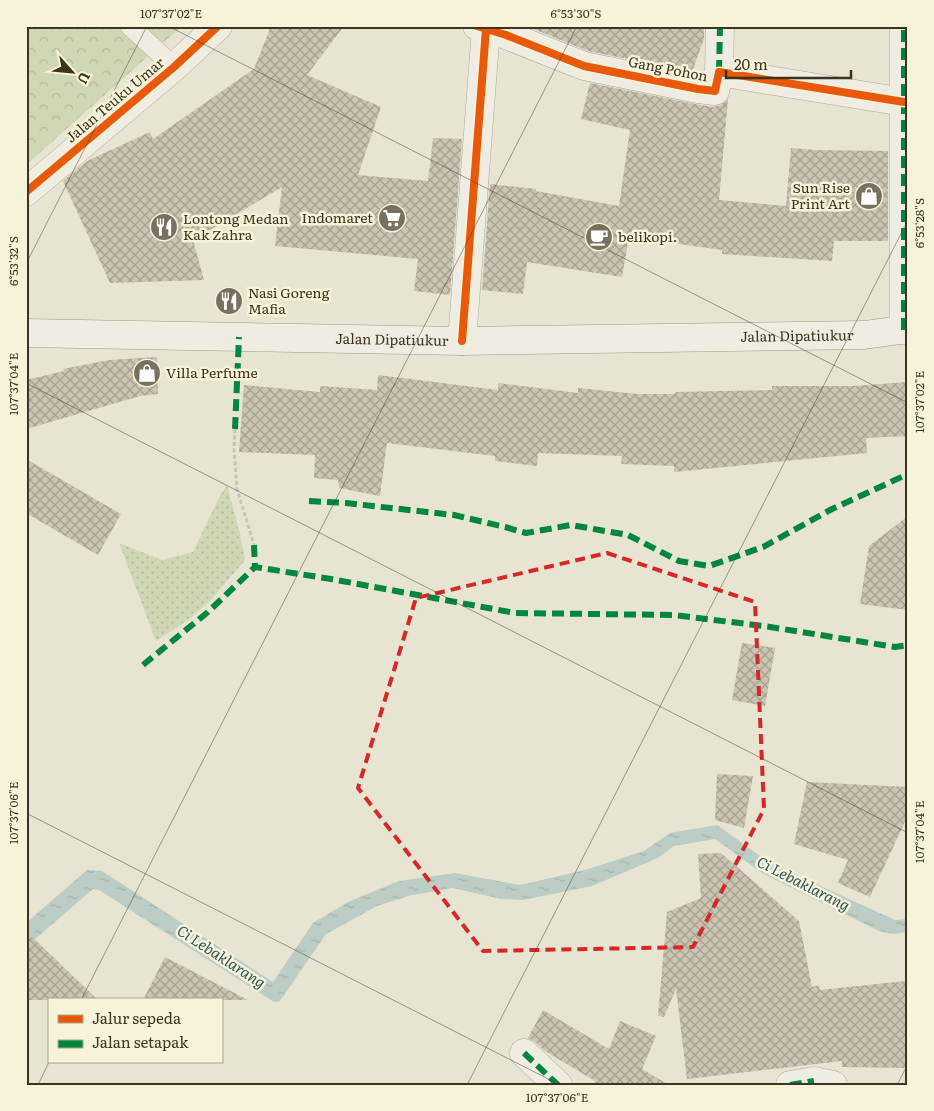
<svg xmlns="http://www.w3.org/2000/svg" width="934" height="1111" font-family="Literata,serif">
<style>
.grass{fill:url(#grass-dots)}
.park{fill:url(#park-crowns)}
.water{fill:url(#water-ripples)}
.building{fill:url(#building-cross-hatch)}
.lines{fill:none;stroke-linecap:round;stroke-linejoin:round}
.service-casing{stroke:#aca999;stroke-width:20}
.minor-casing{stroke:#aca999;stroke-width:29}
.tertiary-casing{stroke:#aca999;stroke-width:29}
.secondary-casing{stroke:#9c988a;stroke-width:29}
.path{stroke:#c7c5b9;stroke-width:3;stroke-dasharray:4 2.5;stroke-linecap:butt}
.service{stroke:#efede2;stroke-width:19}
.minor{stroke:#efede2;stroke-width:28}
.tertiary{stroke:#efede2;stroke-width:28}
.secondary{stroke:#efede2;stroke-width:28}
.quiet{stroke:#00873e;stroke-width:6;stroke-dasharray:12 6;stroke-linecap:butt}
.cycleway-casing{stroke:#f6f3d8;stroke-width:11}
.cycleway{stroke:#e8590c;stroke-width:8}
.marked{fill:none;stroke:#d62828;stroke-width:4;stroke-dasharray:10 6;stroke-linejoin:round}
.ticks{fill:none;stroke:#3c3321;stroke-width:1;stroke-opacity:0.45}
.labels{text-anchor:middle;stroke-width:5;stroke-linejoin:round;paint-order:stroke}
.street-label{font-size:14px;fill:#3c3321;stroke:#f6f3d8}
.poi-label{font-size:14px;fill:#3c3321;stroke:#f6f3d8;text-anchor:start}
.water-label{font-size:15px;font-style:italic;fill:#30555b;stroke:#f6f3d8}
.neatline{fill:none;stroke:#3c3321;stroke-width:2}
.ticks-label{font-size:12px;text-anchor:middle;fill:#3c3321}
</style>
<defs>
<pattern id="grass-dots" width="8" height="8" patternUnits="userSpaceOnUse" patternTransform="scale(1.25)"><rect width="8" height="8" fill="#d0d7b4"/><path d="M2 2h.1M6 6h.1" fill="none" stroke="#b4b99a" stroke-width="1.8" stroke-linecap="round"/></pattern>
<pattern id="park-crowns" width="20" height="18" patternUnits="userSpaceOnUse" patternTransform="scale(1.25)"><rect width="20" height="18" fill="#d0d7b4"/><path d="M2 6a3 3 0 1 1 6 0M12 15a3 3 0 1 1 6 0" fill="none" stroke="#b4b99a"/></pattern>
<pattern id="water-ripples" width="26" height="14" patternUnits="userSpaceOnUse" patternTransform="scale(1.25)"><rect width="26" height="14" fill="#bccdc6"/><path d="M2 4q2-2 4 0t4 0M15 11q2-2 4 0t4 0" fill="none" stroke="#a2b0aa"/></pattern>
<pattern id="building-cross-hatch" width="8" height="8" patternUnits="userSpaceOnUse" patternTransform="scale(1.25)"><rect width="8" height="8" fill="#cac4b2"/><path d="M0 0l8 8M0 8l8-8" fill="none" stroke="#a5a090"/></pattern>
</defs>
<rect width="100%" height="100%" fill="#e7e4d1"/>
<!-- grass -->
<path class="grass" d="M 227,485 L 240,534 L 245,560 L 210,601 L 188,620 L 156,641 L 119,543 L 162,560 L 193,552 L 221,494 Z"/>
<!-- park -->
<path class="park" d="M 26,26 L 182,26 L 26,165 Z"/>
<!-- water -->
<path class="water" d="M 717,825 L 770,863 L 895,920 L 908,919 L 908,932 L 893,934 L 879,931 L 762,873 L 715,839 L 674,846 L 658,858 L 592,886 L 523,900 L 502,899 L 452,888 L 408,896 L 377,906 L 326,934 L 280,1001 L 274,1002 L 99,890 L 93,889 L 26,947 L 26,923 L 87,870 L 102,871 L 273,982 L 313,923 L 348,902 L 399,881 L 455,873 L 520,885 L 585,870 L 644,851 L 670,833 Z"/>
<!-- building -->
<path class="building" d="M 271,26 L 344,26 L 307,75 L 381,107 L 358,175 L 428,181 L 433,138 L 462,139 L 450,295 L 414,291 L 418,259 L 275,246 L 282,187 L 193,240 L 204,280 L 110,283 L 63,181 L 87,161 L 150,132 L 153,139 L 254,69 Z
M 526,26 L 704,26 L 704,39 L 692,72 L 588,51 Z
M 590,83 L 695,104 L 713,107 L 721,105 L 728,99 L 719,200 L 786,206 L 791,148 L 815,150 L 888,151 L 888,241 L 834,241 L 832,261 L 722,254 L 722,250 L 629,237 L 622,277 L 527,262 L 523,294 L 482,290 L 490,184 L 536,189 L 536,191 L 619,206 L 630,130 L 581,119 Z
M 157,357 L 158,394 L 140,396 L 26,429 L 26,380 L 64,371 L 63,369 L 109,360 Z
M 378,375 L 498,390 L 498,383 L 578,393 L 578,388 L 637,394 L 675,394 L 675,392 L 772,390 L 772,386 L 853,386 L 908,382 L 908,436 L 866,438 L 867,453 L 674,472 L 674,466 L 621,464 L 622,456 L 538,453 L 537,466 L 495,461 L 495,456 L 387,443 L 380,496 L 339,488 L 338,480 L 314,478 L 315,455 L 239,452 L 244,385 L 320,392 L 320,386 L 377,390 Z
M 26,459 L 121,514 L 98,555 L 26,513 Z
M 908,516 L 908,610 L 860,604 L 869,546 Z
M 742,643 L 775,648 L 765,706 L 732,700 Z
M 717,774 L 753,776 L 744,828 L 715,820 Z
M 807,782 L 908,787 L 908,815 L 870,897 L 838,883 L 848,860 L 794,844 Z
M 721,853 L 799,921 L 812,987 L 819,985 L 820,990 L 905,981 L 908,1004 L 908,1068 L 842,1067 L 842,1061 L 687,1079 L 676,989 L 664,1017 L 658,1016 L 667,912 L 701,898 L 698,854 Z
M 26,931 L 98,1000 L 26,1000 Z
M 165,957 L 248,1000 L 143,1000 Z
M 543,1010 L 609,1049 L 620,1021 L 656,1036 L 642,1069 L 669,1085 L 593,1085 L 595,1081 L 545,1051 L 535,1042 L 528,1038 Z"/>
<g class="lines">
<!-- service casing -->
<g class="service-casing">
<path id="service" d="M 130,26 L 174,67"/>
</g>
<!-- minor casing -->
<g class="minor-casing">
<path id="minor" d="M 477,26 L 506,35 L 584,66 L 698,89 L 715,91 L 719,72 L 904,102
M 904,30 L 904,330
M 719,72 L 720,26
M 462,341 L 486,29
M 524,1053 L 558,1085
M 790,1085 L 814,1081 L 833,1085"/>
</g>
<!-- tertiary casing -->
<g class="tertiary-casing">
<path id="tertiary" d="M 26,192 L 174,67 L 218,26"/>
</g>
<!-- secondary casing -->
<g class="secondary-casing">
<g id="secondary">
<path id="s1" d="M 26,333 L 462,341 L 864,335 L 908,329"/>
</g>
</g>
<!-- path -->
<path class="path" d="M 235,429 L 234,448 L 237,489 L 254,545"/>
<!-- service -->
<use href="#service" class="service"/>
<!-- minor -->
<use href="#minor" class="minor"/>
<!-- tertiary -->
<use href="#tertiary" class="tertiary"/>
<!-- secondary -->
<use href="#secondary" class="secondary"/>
<!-- quiet -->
<path class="quiet" d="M 904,30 L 904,330
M 719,72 L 720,26
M 235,429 L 239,337
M 309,501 L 346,503 L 454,515 L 505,527 L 526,533 L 571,525 L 628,535 L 679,561 L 709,566 L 763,547 L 832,509 L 908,474
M 254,545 L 255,567
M 143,665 L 208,612 L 255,567 L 331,579 L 515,613 L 673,615 L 764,626 L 895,647 L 908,645
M 524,1053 L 558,1085
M 790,1085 L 814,1081"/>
<!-- cycleway casing -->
<g class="cycleway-casing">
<path id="cycleway" d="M 477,26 L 506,35 L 584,66 L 698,89 L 715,91 L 719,72 L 904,102
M 26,192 L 174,67 L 218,26
M 462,341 L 486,29"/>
</g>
<!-- cycleway -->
<use href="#cycleway" class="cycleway"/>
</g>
<!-- marked area -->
<path class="marked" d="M 607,553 L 755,602 L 764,809 L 693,947 L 483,951 L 358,788 L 416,598 Z"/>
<!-- ticks -->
<path class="ticks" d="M 168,26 L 908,403M 26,264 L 147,26M 26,383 L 908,833M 26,813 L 560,1085M 81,1000 L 577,26M 38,1085 L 49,1062M 467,1085 L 908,220M 897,1085 L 908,1064"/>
<!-- icons -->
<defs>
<g id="shop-disc" transform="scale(1.4375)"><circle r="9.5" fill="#78715f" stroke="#f6f3d8"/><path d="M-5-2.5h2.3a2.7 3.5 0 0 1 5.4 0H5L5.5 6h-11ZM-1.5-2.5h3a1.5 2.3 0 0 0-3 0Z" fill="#fff"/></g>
<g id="supermarket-disc" transform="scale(1.4375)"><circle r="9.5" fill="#78715f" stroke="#f6f3d8"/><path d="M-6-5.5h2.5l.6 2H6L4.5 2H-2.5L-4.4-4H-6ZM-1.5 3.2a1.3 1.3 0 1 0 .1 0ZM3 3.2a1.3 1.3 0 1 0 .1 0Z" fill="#fff"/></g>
<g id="restaurant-disc" transform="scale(1.4375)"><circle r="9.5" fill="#78715f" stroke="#f6f3d8"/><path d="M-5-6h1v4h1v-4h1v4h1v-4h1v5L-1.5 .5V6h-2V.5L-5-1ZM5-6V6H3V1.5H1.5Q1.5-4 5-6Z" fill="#fff"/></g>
<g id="cafe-disc" transform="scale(1.4375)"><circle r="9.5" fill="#78715f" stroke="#f6f3d8"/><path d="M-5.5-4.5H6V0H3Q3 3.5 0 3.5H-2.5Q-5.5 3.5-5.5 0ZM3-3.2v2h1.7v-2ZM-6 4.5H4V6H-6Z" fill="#fff"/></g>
</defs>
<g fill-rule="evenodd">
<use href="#shop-disc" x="869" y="196"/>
<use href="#supermarket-disc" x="392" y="218"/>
<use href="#restaurant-disc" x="164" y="227"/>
<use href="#cafe-disc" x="599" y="237"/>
<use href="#restaurant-disc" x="229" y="301"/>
<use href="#shop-disc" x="147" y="373"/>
</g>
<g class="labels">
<!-- street labels -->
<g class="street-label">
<text transform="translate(668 69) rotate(11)" y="5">Gang Pohon</text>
<text transform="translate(115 100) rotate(-40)" y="5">Jalan Teuku Umar</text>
<text dy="5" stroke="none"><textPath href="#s1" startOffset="771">Jalan Dipatiukur</textPath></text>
<text dy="5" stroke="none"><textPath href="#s1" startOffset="366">Jalan Dipatiukur</textPath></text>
</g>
<!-- poi labels -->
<g class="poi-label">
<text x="850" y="193" text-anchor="end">Sun Rise<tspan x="850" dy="16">Print Art</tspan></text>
<text x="373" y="223" text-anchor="end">Indomaret</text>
<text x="183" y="224">Lontong Medan<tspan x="183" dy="16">Kak Zahra</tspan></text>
<text x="618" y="242">belikopi.</text>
<text x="248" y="298">Nasi Goreng<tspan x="248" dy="16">Mafia</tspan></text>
<text x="166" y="378">Villa Perfume</text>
</g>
<!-- water labels -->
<g class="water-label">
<text transform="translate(803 884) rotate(27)" y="5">Ci Lebaklarang</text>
<text transform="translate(221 957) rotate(33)" y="5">Ci Lebaklarang</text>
</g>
</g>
<!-- border -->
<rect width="934" height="1111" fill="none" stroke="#f6f3d8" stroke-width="55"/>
<!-- legend -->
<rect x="48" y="998" width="175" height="65" fill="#f6f3d8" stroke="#aca68f"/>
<rect x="58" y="1015" width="25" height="8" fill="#e8590c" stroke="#aca68f"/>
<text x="92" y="1024" font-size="15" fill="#3c3321">Jalur sepeda</text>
<rect x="58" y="1040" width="25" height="8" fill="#00873e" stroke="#aca68f"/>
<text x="92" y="1048" font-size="15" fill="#3c3321">Jalan setapak</text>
<!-- north arrow -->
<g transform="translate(72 72) rotate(117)" stroke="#f6f3d8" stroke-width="4" paint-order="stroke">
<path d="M0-4L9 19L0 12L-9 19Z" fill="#3c3321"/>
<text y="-8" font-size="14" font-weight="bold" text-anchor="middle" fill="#3c3321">U</text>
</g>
<!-- scale -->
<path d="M726 70v8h125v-8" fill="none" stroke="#3c3321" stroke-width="2.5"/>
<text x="734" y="70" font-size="15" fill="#3c3321" stroke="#f6f3d8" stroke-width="4" paint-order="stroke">20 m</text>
<rect x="28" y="28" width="878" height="1056" class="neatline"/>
<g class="ticks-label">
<text x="171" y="18">107°37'02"E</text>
<text x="576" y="18">6°53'30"S</text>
<text transform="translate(920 223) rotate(-90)" y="4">6°53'28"S</text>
<text transform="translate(14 261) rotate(-90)" y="4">6°53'32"S</text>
<text transform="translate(14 384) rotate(-90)" y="4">107°37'04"E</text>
<text transform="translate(920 402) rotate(-90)" y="4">107°37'02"E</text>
<text transform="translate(14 813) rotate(-90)" y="4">107°37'06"E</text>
<text transform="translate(920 832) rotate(-90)" y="4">107°37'04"E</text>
<text x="557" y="1102">107°37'06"E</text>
</g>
</svg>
